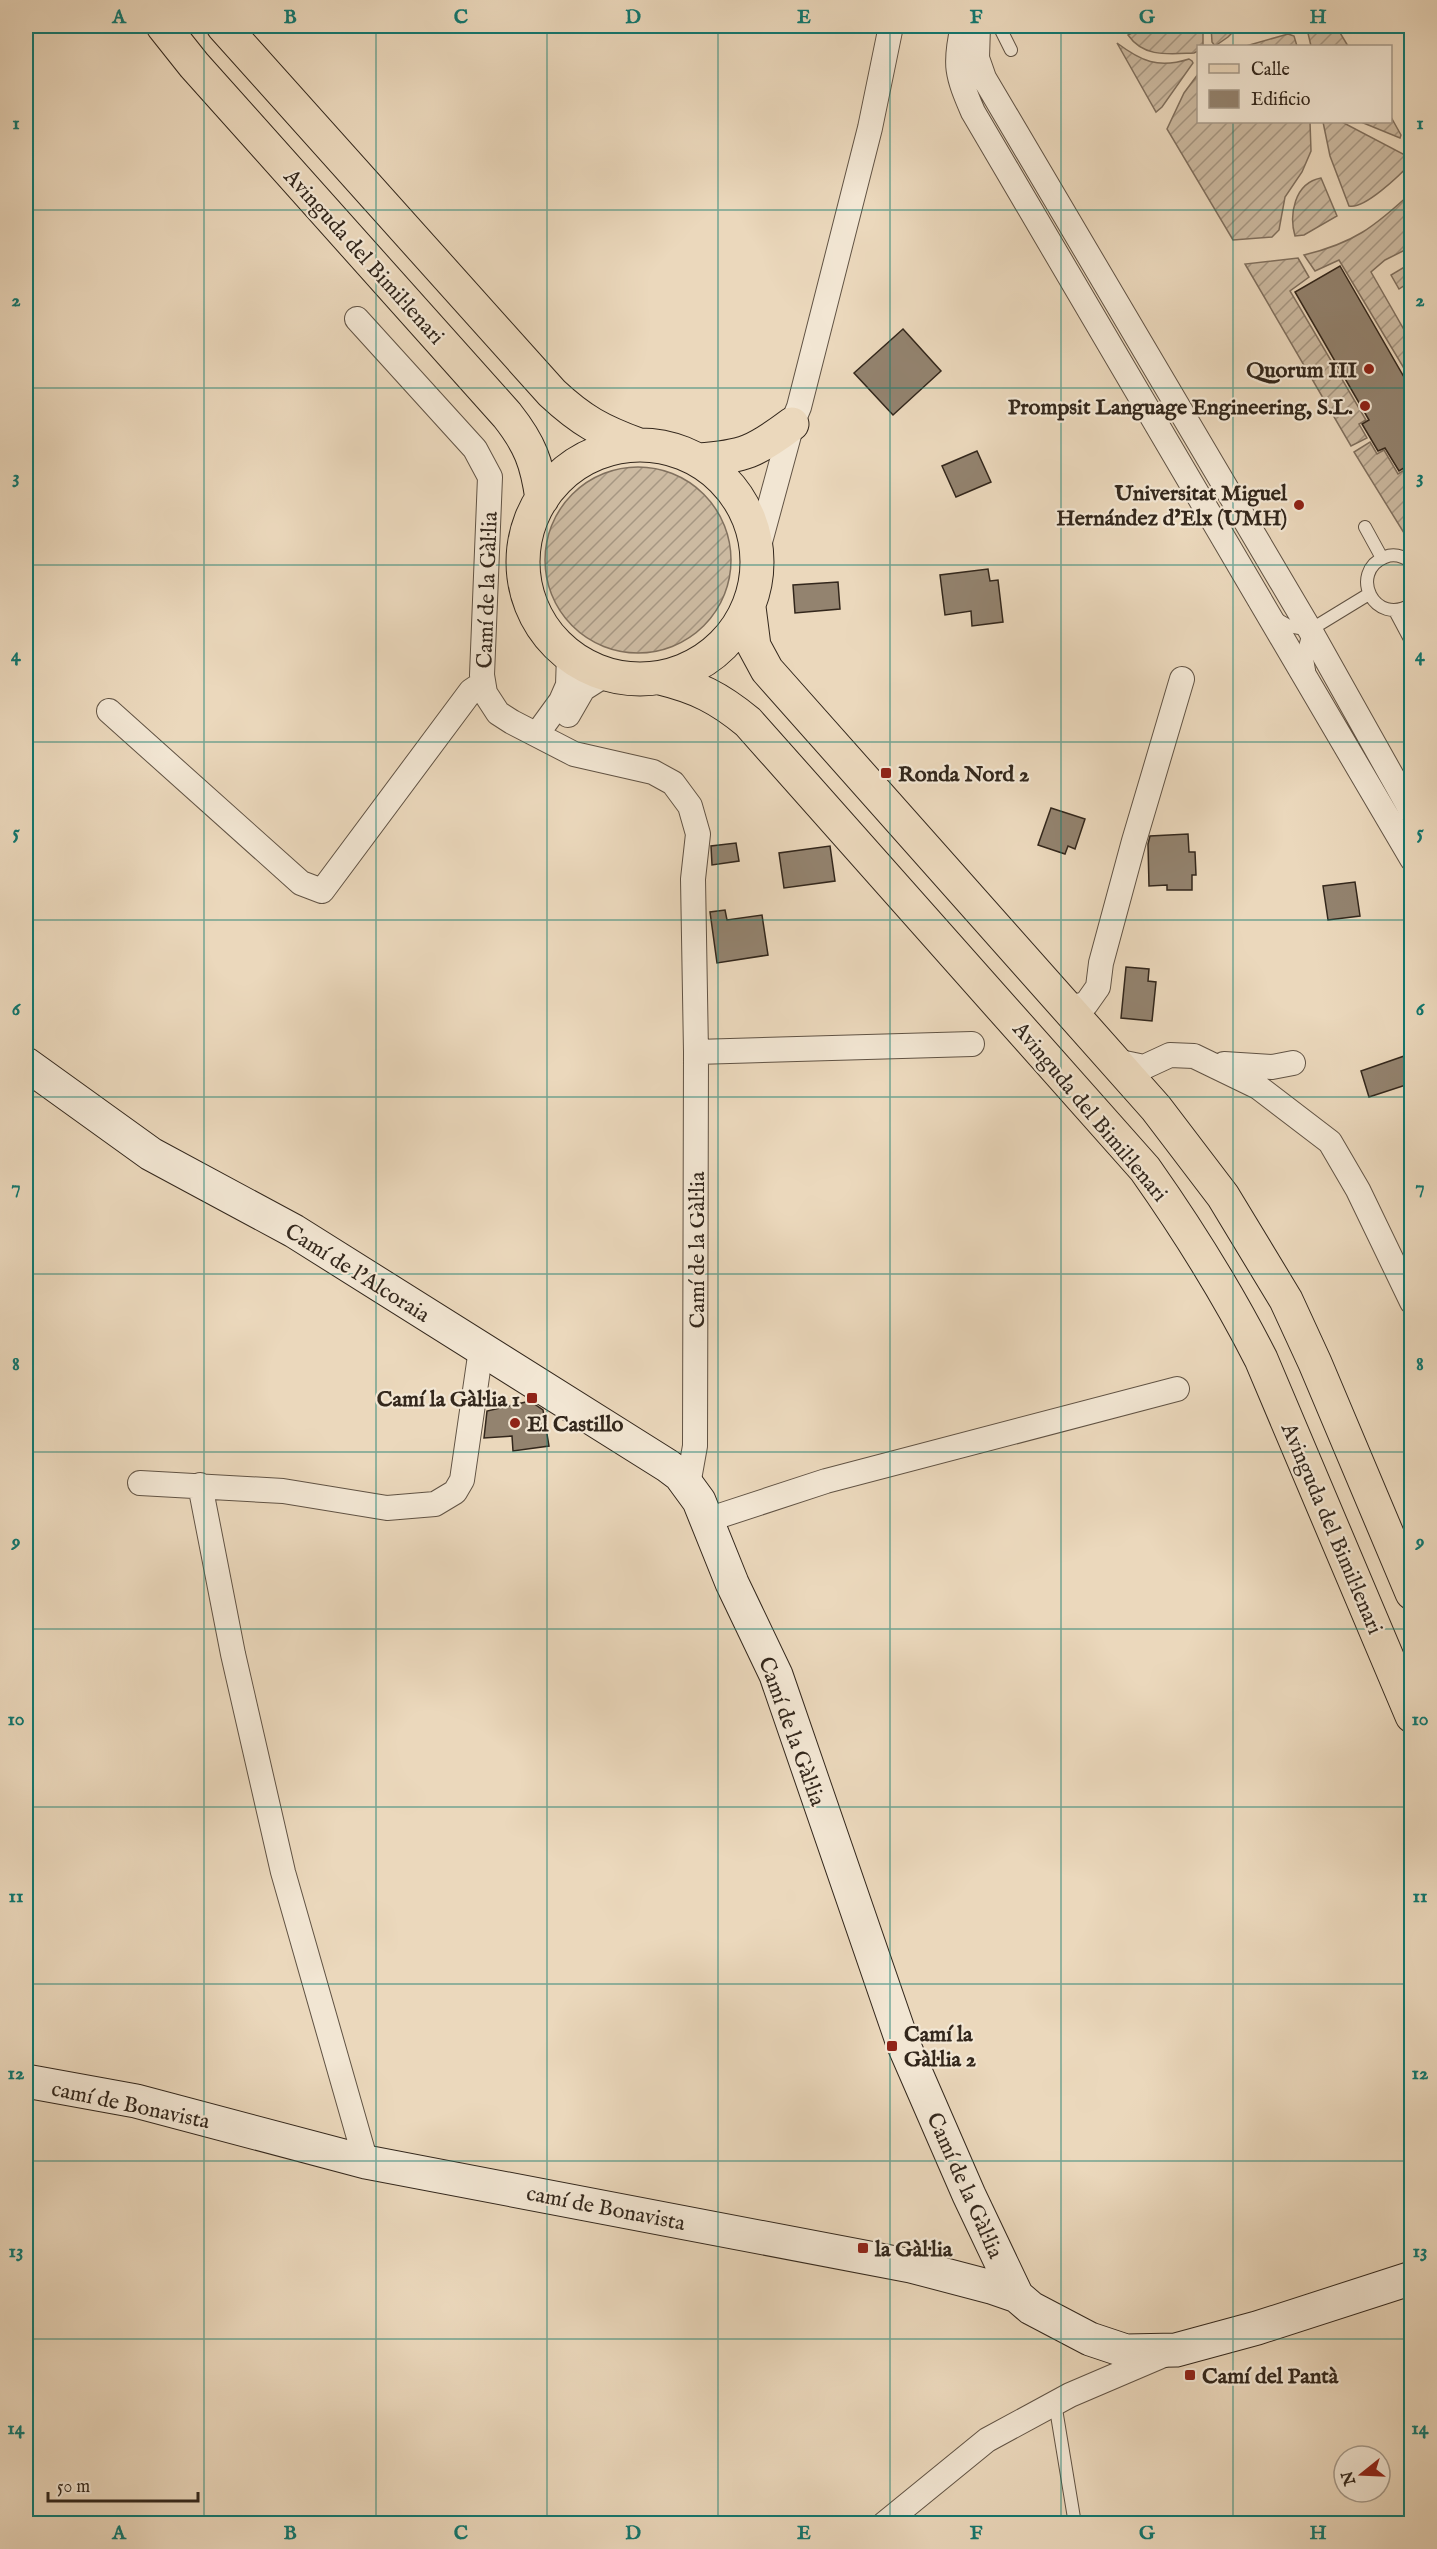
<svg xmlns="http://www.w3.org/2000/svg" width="1437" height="2549" font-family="'IM FELL English',serif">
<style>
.garden{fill:url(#garden-furrows);stroke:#80705e;stroke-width:1.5}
.building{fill:#93836f;stroke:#33271c;stroke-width:1.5}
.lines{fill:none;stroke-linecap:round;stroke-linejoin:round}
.lane-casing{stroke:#615344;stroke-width:14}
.street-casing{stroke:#615344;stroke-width:26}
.secondary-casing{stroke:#33271c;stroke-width:35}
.primary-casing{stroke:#33271c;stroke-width:35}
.lane{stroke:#f2e6d3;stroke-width:12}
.street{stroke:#f2e6d3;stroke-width:24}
.secondary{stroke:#f2e6d3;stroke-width:33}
.primary{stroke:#ebd8bc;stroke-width:33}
.grid{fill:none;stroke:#0f766e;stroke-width:1.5;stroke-opacity:0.55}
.poi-dot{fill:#8f2418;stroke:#f2e6d3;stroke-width:2}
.labels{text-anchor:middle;stroke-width:4.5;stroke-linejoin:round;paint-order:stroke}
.street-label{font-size:22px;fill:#33271c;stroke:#f2e6d3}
.poi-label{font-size:22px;font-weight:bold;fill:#33271c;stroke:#f2e6d3;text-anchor:start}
.neatline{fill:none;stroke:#0f766e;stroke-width:2}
.grid-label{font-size:20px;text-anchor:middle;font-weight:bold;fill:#0f766e}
</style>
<defs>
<pattern id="garden-furrows" width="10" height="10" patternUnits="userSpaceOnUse" patternTransform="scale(1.5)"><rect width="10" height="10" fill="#ccbaa1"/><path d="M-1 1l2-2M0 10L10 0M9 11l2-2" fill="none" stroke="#a69782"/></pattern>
</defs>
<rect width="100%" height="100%" fill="#ebd8bc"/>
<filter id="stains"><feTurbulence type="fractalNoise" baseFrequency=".00333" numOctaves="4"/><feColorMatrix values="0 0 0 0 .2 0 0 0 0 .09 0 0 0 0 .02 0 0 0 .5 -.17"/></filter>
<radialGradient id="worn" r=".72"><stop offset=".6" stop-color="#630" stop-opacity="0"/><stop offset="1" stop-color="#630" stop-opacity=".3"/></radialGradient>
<!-- garden -->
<path class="garden" d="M 1145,26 L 1203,26 L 1203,46 L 1198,46 L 1198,51 L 1194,53 C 1169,54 1144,58 1128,35 Z
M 1211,26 L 1239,26 L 1228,37 L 1215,46 L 1212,42 Z
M 1310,26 L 1336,26 L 1348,46 L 1311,46 L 1307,29 Z
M 1288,34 L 1294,36 L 1297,46 L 1246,46 Z
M 1117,43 C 1141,61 1158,69 1189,59 L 1192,61 L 1193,63 L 1162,107 L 1156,112 Z
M 1198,74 L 1198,122 L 1310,122 L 1311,151 L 1302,172 L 1285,197 L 1279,230 L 1272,237 L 1233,240 L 1167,129 L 1184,93 Z
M 1391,117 L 1401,135 L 1400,138 L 1361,122 L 1390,122 Z
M 1323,122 L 1342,122 L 1405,155 L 1411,163 C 1401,174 1364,210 1349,206 L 1330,156 Z
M 1321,178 L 1337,216 L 1304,235 L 1295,236 C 1289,215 1294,183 1321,178 Z
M 1411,193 L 1411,247 L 1385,260 L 1371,272 L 1411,342 L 1411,380 L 1339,260 L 1315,271 L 1304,255 C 1354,243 1374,227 1411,193 Z
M 1298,258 L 1309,277 L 1290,291 L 1366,420 L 1359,424 L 1367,438 L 1351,446 L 1245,264 Z
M 1411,263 L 1411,281 L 1399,289 L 1391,275 Z
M 1370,442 L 1377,454 L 1384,450 L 1398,474 L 1411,466 L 1411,538 L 1404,533 L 1354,452 Z
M545 560a93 93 0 1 1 186 0a93 93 0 1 1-186 0Z"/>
<!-- building -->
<path class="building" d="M 1340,266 L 1412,391 L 1412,463 L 1399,471 L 1385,448 L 1378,451 L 1362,424 L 1369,420 L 1295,292 Z
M 903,329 L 941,371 L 893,415 L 854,373 Z
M 977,451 L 991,482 L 956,497 L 942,466 Z
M 988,569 L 990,581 L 998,580 L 1003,622 L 972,626 L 971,611 L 945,615 L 940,575 Z
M 838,582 L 840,609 L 795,613 L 793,585 Z
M 1051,808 L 1085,819 L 1075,849 L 1068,846 L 1065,854 L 1038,845 Z
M 1188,834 L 1189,852 L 1195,852 L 1196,875 L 1192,875 L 1192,890 L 1167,890 L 1167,885 L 1149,886 L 1148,844 L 1150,836 Z
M 736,843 L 739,861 L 712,865 L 711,846 Z
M 830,846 L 835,881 L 784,888 L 779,853 Z
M 1355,882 L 1360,916 L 1328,920 L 1323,886 Z
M 725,910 L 727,920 L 762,915 L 768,955 L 717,963 L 710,912 Z
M 1126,967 L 1149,969 L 1148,981 L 1156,982 L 1152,1021 L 1121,1018 Z
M 1407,1055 L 1412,1068 L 1412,1083 L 1369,1097 L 1361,1071 Z
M 530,1401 L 543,1410 L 549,1446 L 513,1451 L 512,1436 L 484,1438 L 487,1411 Z"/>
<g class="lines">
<!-- lane casing -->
<g class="lane-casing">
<path id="lane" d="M 999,26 L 1011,50
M 1365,527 L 1382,558
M 1412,562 C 1403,556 1394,553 1385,557 C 1348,572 1374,628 1412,604
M 1395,611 L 1412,643
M 1275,618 L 1289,626 L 1310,630 L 1369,594
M 1309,670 L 1305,647 L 1309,632
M 1055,2403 L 1075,2524"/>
</g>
<!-- street casing -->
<g class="street-casing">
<path id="street" d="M 963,26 C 954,65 957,75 973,112 L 1412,859
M 978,26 L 977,58 L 984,78 L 1310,630 L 1412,812
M 357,319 L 475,449 L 490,477 L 482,675 L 485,693 L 498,713 L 512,722 L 574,754 L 653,772 L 673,783 L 690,806 L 698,834 L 693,879 L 696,1052 L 695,1446 L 688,1485
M 757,553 L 792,424 L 799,407 L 870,128 L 891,26
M 109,711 L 301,883 L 322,891 L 471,691 L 483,683
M 568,715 L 583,689 L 605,675
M 537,734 L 561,701 L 568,685 L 569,655
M 1067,1008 L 1086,1004 L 1098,987 L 1101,963 L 1134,841 L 1182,679
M 696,1052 L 972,1044
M 1115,1061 L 1144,1067 L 1170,1055 L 1194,1056 L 1258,1087 L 1330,1142 L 1358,1190 L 1412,1302
M 1224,1064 L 1272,1067 L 1293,1063
M 140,1483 L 283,1491 L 387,1508 L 435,1504 L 455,1492 L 462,1480 L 481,1349
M 200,1485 L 233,1654 L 283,1872 L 366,2162
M 707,1520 L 826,1481 L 1177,1389
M 884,2524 L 987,2440 L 1070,2395 L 1166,2354"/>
</g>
<!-- secondary casing -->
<g class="secondary-casing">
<path id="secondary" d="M 26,1064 L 151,1154 L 294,1231 L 668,1466 L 680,1475 L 699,1501 L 732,1583 L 776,1675 L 902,2041 L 969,2195 L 1017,2296
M 26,2081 L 136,2101 L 366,2162 L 911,2266 L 991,2287 L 1017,2296 L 1031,2308 L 1090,2339 L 1126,2351 L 1176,2350 L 1257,2328 L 1412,2278"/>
</g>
<!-- primary casing -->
<g class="primary-casing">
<path id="primary" d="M 163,26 L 194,65 L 507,415 C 530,444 537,463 542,499
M 223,26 L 552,393 C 582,421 601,431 639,445
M523 562a117 117 0 1 1 234 0a117 117 0 1 1-234 0Z
M 698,460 C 744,457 756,451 792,424
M 749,607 L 754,646 L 767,670 L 1156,1108 L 1223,1196 L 1286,1300 L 1315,1363 L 1412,1593
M 660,678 C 697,687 719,698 748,722 L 1145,1169 C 1188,1230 1227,1292 1261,1359 L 1412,1716"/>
</g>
<!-- lane -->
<use href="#lane" class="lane"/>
<!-- street -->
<use href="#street" class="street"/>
<!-- secondary -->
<use href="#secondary" class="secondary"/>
<!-- primary -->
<use href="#primary" class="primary"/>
</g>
<!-- grid -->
<path class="grid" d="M 204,26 L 204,2524M 376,26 L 376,2524M 547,26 L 547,2524M 718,26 L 718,2524M 890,26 L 890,2524M 1061,26 L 1061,2524M 1233,26 L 1233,46M 1233,122 L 1233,2524M 26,210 L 1412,210M 26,388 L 1412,388M 26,565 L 1412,565M 26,742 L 1412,742M 26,920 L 1412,920M 26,1097 L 1412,1097M 26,1274 L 1412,1274M 26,1452 L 1412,1452M 26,1629 L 1412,1629M 26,1807 L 1412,1807M 26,1984 L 1412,1984M 26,2161 L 1412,2161M 26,2339 L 1412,2339"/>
<!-- markers -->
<g class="poi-dot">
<circle cx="1369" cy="369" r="6"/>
<circle cx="1365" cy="406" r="6"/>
<circle cx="1299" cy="505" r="6"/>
<rect x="880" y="767" width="12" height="12" rx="3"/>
<rect x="526" y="1392" width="12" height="12" rx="3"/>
<circle cx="515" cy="1423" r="6"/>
<rect x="886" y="2040" width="12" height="12" rx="3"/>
<rect x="857" y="2242" width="12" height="12" rx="3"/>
<rect x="1184" y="2369" width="12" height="12" rx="3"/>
</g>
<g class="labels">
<!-- street labels -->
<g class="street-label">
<text transform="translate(365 256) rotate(48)" y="8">Avinguda del Bimil·lenari</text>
<text transform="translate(486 590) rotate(-88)" y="8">Camí de la Gàl·lia</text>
<text transform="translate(1091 1111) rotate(50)" y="8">Avinguda del Bimil·lenari</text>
<text transform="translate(696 1250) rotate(-90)" y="8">Camí de la Gàl·lia</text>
<text transform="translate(358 1272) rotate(32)" y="8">Camí de l'Alcoraia</text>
<text transform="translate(1333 1528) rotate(67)" y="8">Avinguda del Bimil·lenari</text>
<text transform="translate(793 1731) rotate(70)" y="8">Camí de la Gàl·lia</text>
<text transform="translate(131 2104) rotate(12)" y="8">camí de Bonavista</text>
<text transform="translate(966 2185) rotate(66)" y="8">Camí de la Gàl·lia</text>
<text transform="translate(606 2207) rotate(11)" y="8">camí de Bonavista</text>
</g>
<!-- poi labels -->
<g class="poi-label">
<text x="1357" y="377" text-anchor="end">Quorum III</text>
<text x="1353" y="414" text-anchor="end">Prompsit Language Engineering, S.L.</text>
<text x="1287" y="500" text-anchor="end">Universitat Miguel<tspan x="1287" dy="25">Hernández d'Elx (UMH)</tspan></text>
<text x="898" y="781">Ronda Nord 2</text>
<text x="520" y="1406" text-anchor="end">Camí la Gàl·lia 1</text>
<text x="527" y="1431">El Castillo</text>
<text x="904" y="2041">Camí la<tspan x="904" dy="25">Gàl·lia 2</tspan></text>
<text x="875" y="2256">la Gàl·lia</text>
<text x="1202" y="2383">Camí del Pantà</text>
</g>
</g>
<!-- margin -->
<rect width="1437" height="2549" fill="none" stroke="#ebd8bc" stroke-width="66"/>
<!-- legend -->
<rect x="1197" y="45" width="195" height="78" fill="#f2e6d3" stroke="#a69a8a" stroke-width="1.5"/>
<rect x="1209" y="64" width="30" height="9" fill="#ebd8bc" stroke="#a69a8a" stroke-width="1.5"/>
<text x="1251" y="75" font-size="18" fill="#33271c">Calle</text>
<rect x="1209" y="90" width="30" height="18" fill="#93836f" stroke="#a69a8a" stroke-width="1.5"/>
<text x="1251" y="105" font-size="18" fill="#33271c">Edificio</text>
<!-- north arrow -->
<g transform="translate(1362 2474) rotate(252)"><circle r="28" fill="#f2e6d3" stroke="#a69a8a" stroke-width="1.5"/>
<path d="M0-4.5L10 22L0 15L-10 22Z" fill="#8f2418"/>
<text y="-9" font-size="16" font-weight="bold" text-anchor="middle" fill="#33271c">N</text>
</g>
<!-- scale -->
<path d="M48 2492v9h150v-9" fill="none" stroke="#33271c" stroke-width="3"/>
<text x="57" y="2492" font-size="18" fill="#33271c" stroke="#f2e6d3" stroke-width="4.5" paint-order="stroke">50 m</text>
<rect x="33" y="33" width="1371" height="2483" class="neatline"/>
<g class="grid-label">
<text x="119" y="23">A</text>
<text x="290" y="23">B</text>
<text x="461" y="23">C</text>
<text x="633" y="23">D</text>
<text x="804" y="23">E</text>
<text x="976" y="23">F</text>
<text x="1147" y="23">G</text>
<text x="1318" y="23">H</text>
<text x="16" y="129">1</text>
<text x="1420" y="129">1</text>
<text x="16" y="306">2</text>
<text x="1420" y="306">2</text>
<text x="16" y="483">3</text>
<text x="1420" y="483">3</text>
<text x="16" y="661">4</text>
<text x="1420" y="661">4</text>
<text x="16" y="838">5</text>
<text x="1420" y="838">5</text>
<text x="16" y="1015">6</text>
<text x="1420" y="1015">6</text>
<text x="16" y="1193">7</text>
<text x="1420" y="1193">7</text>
<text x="16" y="1370">8</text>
<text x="1420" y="1370">8</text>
<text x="16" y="1547">9</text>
<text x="1420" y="1547">9</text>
<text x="16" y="1725">10</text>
<text x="1420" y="1725">10</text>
<text x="16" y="1902">11</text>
<text x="1420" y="1902">11</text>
<text x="16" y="2079">12</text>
<text x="1420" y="2079">12</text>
<text x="16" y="2257">13</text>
<text x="1420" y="2257">13</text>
<text x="16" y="2434">14</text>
<text x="1420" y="2434">14</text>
<text x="119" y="2539">A</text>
<text x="290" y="2539">B</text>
<text x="461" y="2539">C</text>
<text x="633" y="2539">D</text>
<text x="804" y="2539">E</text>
<text x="976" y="2539">F</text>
<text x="1147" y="2539">G</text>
<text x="1318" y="2539">H</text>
</g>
<rect width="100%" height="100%" filter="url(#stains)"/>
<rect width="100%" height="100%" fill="url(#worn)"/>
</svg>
